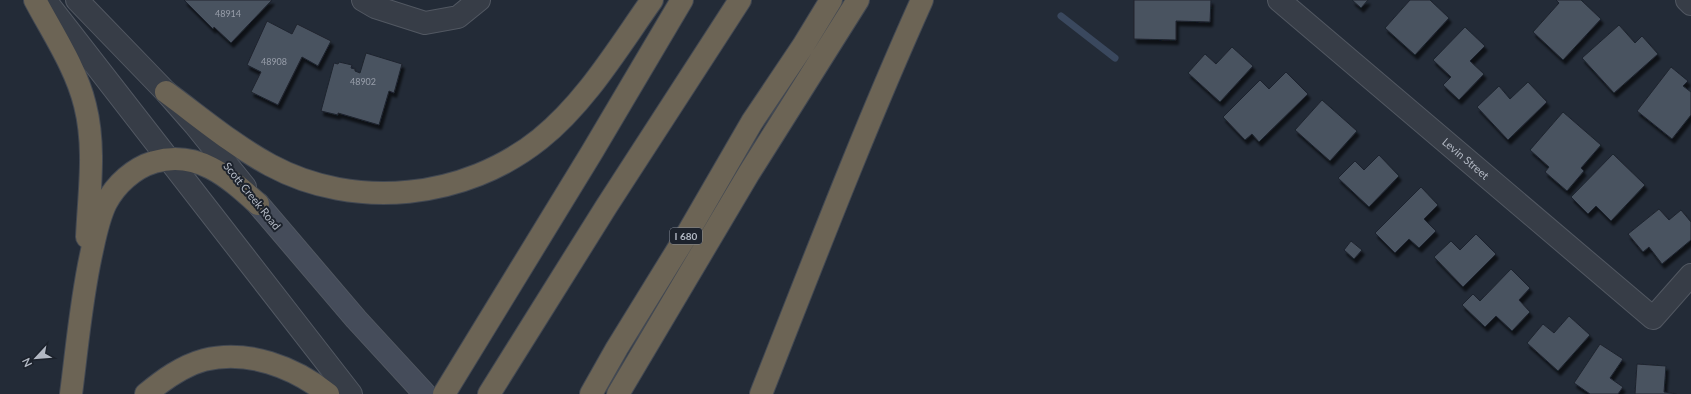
<svg xmlns="http://www.w3.org/2000/svg" width="1691" height="394" font-family="Lato,sans-serif">
<style>
.lines{fill:none;stroke-linecap:round;stroke-linejoin:round}
.stream{stroke:#3a485e;stroke-width:7}
.building{fill:#4a5260;stroke:#1e242e;filter:url(#shadow)}
.minor-casing{stroke:#525862;stroke-width:24}
.tertiary-casing{stroke:#525862;stroke-width:24}
.secondary-casing{stroke:#525862;stroke-width:24}
.motorway-casing{stroke:#424852;stroke-width:24}
.minor{stroke:#373d47;stroke-width:22}
.tertiary{stroke:#373d47;stroke-width:22}
.secondary{stroke:#454c5a;stroke-width:22}
.motorway{stroke:#6c6455;stroke-width:22}
.labels{text-anchor:middle;stroke-width:4;stroke-linejoin:round;paint-order:stroke}
.number-label{font-size:9px;fill:#989eaa}
.shield{fill:#1c222c;stroke:#858b96;stroke-width:1}
.shield-label{font-size:10px;font-weight:bold;fill:#b2b8c3}
.street-label{font-size:11px;fill:#b2b8c3;stroke:#1c222c}
</style>
<defs>
<filter id="shadow"><feDropShadow dx="2.5" dy="4.5" stdDeviation="1" flood-color="#0009"/></filter>
</defs>
<rect width="100%" height="100%" fill="#232b37"/>
<g class="lines">
<!-- stream -->
<path class="stream" d="M 1061,16 L 1115,58"/>
</g>
<!-- building -->
<path class="building" d="M 184,0 L 272,0 L 231,43 L 214,27 L 213,29 Z
M 1134,0 L 1211,0 L 1210,22 L 1176,21 L 1176,40 L 1134,39 Z
M 1352,0 L 1368,0 L 1361,8 Z
M 1410,0 L 1430,0 L 1449,18 L 1415,55 L 1385,28 Z
M 1556,0 L 1581,0 L 1601,19 L 1563,60 L 1533,32 L 1559,3 Z
M 267,21 L 292,34 L 297,24 L 331,41 L 318,66 L 302,57 L 278,105 L 251,92 L 261,72 L 247,65 Z
M 1619,25 L 1635,43 L 1642,36 L 1658,54 L 1614,93 L 1582,58 Z
M 1465,27 L 1485,46 L 1470,61 L 1484,74 L 1459,100 L 1443,85 L 1451,77 L 1433,60 Z
M 1232,47 L 1253,66 L 1220,102 L 1188,73 L 1205,54 L 1216,64 Z
M 366,53 L 402,64 L 394,93 L 389,91 L 379,125 L 338,113 L 338,115 L 321,111 L 334,63 L 338,64 L 339,62 L 352,65 L 351,68 L 355,69 L 355,71 L 360,73 Z
M 1671,67 L 1688,81 L 1683,86 L 1691,92 L 1691,115 L 1672,139 L 1637,111 Z
M 1286,72 L 1308,94 L 1259,142 L 1252,134 L 1245,140 L 1223,117 L 1260,80 L 1269,89 Z
M 1528,82 L 1547,102 L 1508,140 L 1477,107 L 1499,86 L 1510,99 Z
M 1322,100 L 1357,131 L 1330,161 L 1295,130 Z
M 1563,112 L 1601,145 L 1581,168 L 1584,171 L 1567,191 L 1545,172 L 1549,167 L 1530,150 Z
M 1613,154 L 1645,185 L 1611,221 L 1596,206 L 1588,214 L 1571,197 Z
M 1379,155 L 1399,176 L 1369,207 L 1338,178 L 1355,161 L 1364,170 Z
M 1421,187 L 1438,205 L 1424,219 L 1436,231 L 1419,248 L 1409,239 L 1395,253 L 1375,233 Z
M 1659,209 L 1669,220 L 1681,210 L 1691,222 L 1691,240 L 1662,264 L 1649,247 L 1643,252 L 1628,234 Z
M 1476,234 L 1496,254 L 1463,287 L 1434,257 L 1451,241 L 1460,250 Z
M 1351,241 L 1362,250 L 1354,259 L 1344,250 Z
M 1511,269 L 1530,288 L 1519,300 L 1530,312 L 1512,331 L 1496,316 L 1485,327 L 1462,305 L 1473,294 L 1480,301 Z
M 1569,316 L 1590,335 L 1558,371 L 1527,343 L 1543,324 L 1554,333 Z
M 1600,344 L 1623,359 L 1610,378 L 1623,387 L 1618,394 L 1590,394 L 1574,383 Z
M 1637,364 L 1666,366 L 1664,392 L 1677,394 L 1635,394 Z"/>
<g class="lines">
<!-- minor casing -->
<g class="minor-casing">
<g id="minor">
<path d="M 363,0 L 375,7 L 425,23 L 458,17 L 479,0"/>
<path id="s1" d="M 1279,0 L 1653,318 L 1691,275"/>
<path d="M 1687,0 L 1691,4"/>
</g>
</g>
<!-- tertiary casing -->
<g class="tertiary-casing">
<path id="tertiary" d="M 45,0 L 351,394
M 77,0 L 166,92 L 195,125 L 245,187"/>
</g>
<!-- secondary casing -->
<g class="secondary-casing">
<path id="secondary" d="M 258,204 L 356,319 L 425,394"/>
</g>
<!-- motorway casing -->
<g class="motorway-casing">
<path id="motorway" d="M 35,0 C 53,34 76,68 85,105 C 96,148 89,193 87,237
M 166,92 C 200,117 233,145 270,165 C 355,211 465,199 540,139 C 586,102 618,48 652,0
M 71,394 C 77,348 81,301 91,255 C 95,237 98,219 106,203 C 116,184 134,168 154,162 C 198,150 227,176 258,204
M 146,394 C 163,380 182,366 204,360 C 247,349 294,367 328,394
M 444,394 L 592,152 L 682,0
M 489,394 L 606,207 L 740,0
M 591,394 L 617,348 L 686,236 L 752,122 L 803,46 L 831,0
M 618,394 L 749,173 L 858,0
M 761,394 C 813,262 864,129 922,0"/>
</g>
<!-- minor -->
<use href="#minor" class="minor"/>
<!-- tertiary -->
<use href="#tertiary" class="tertiary"/>
<!-- secondary -->
<use href="#secondary" class="secondary"/>
<!-- motorway -->
<use href="#motorway" class="motorway"/>
</g>
<g class="labels">
<!-- number labels -->
<g class="number-label">
<text x="228" y="17">48914</text>
<text x="274" y="65">48908</text>
<text x="363" y="85">48902</text>
</g>
<!-- shield labels -->
<rect class="shield" x="670" y="228" width="32" height="16" rx="3"/>
<g class="shield-label">
<text x="686" y="240">I 680</text>
</g>
<!-- street labels -->
<g class="street-label">
<text dy="4" stroke="none"><textPath href="#s1" startOffset="245">Levin Street</textPath></text>
<text transform="translate(252 196) rotate(51)" y="4">Scott Creek Road</text>
</g>
</g>
<!-- north arrow -->
<g transform="translate(36 358) rotate(244)" stroke="#1c222c" stroke-width="3" paint-order="stroke">
<path d="M0-3L7 15L0 10L-7 15Z" fill="#b2b8c3"/>
<text y="-6" font-size="11" font-weight="bold" text-anchor="middle" fill="#b2b8c3">N</text>
</g>
</svg>
